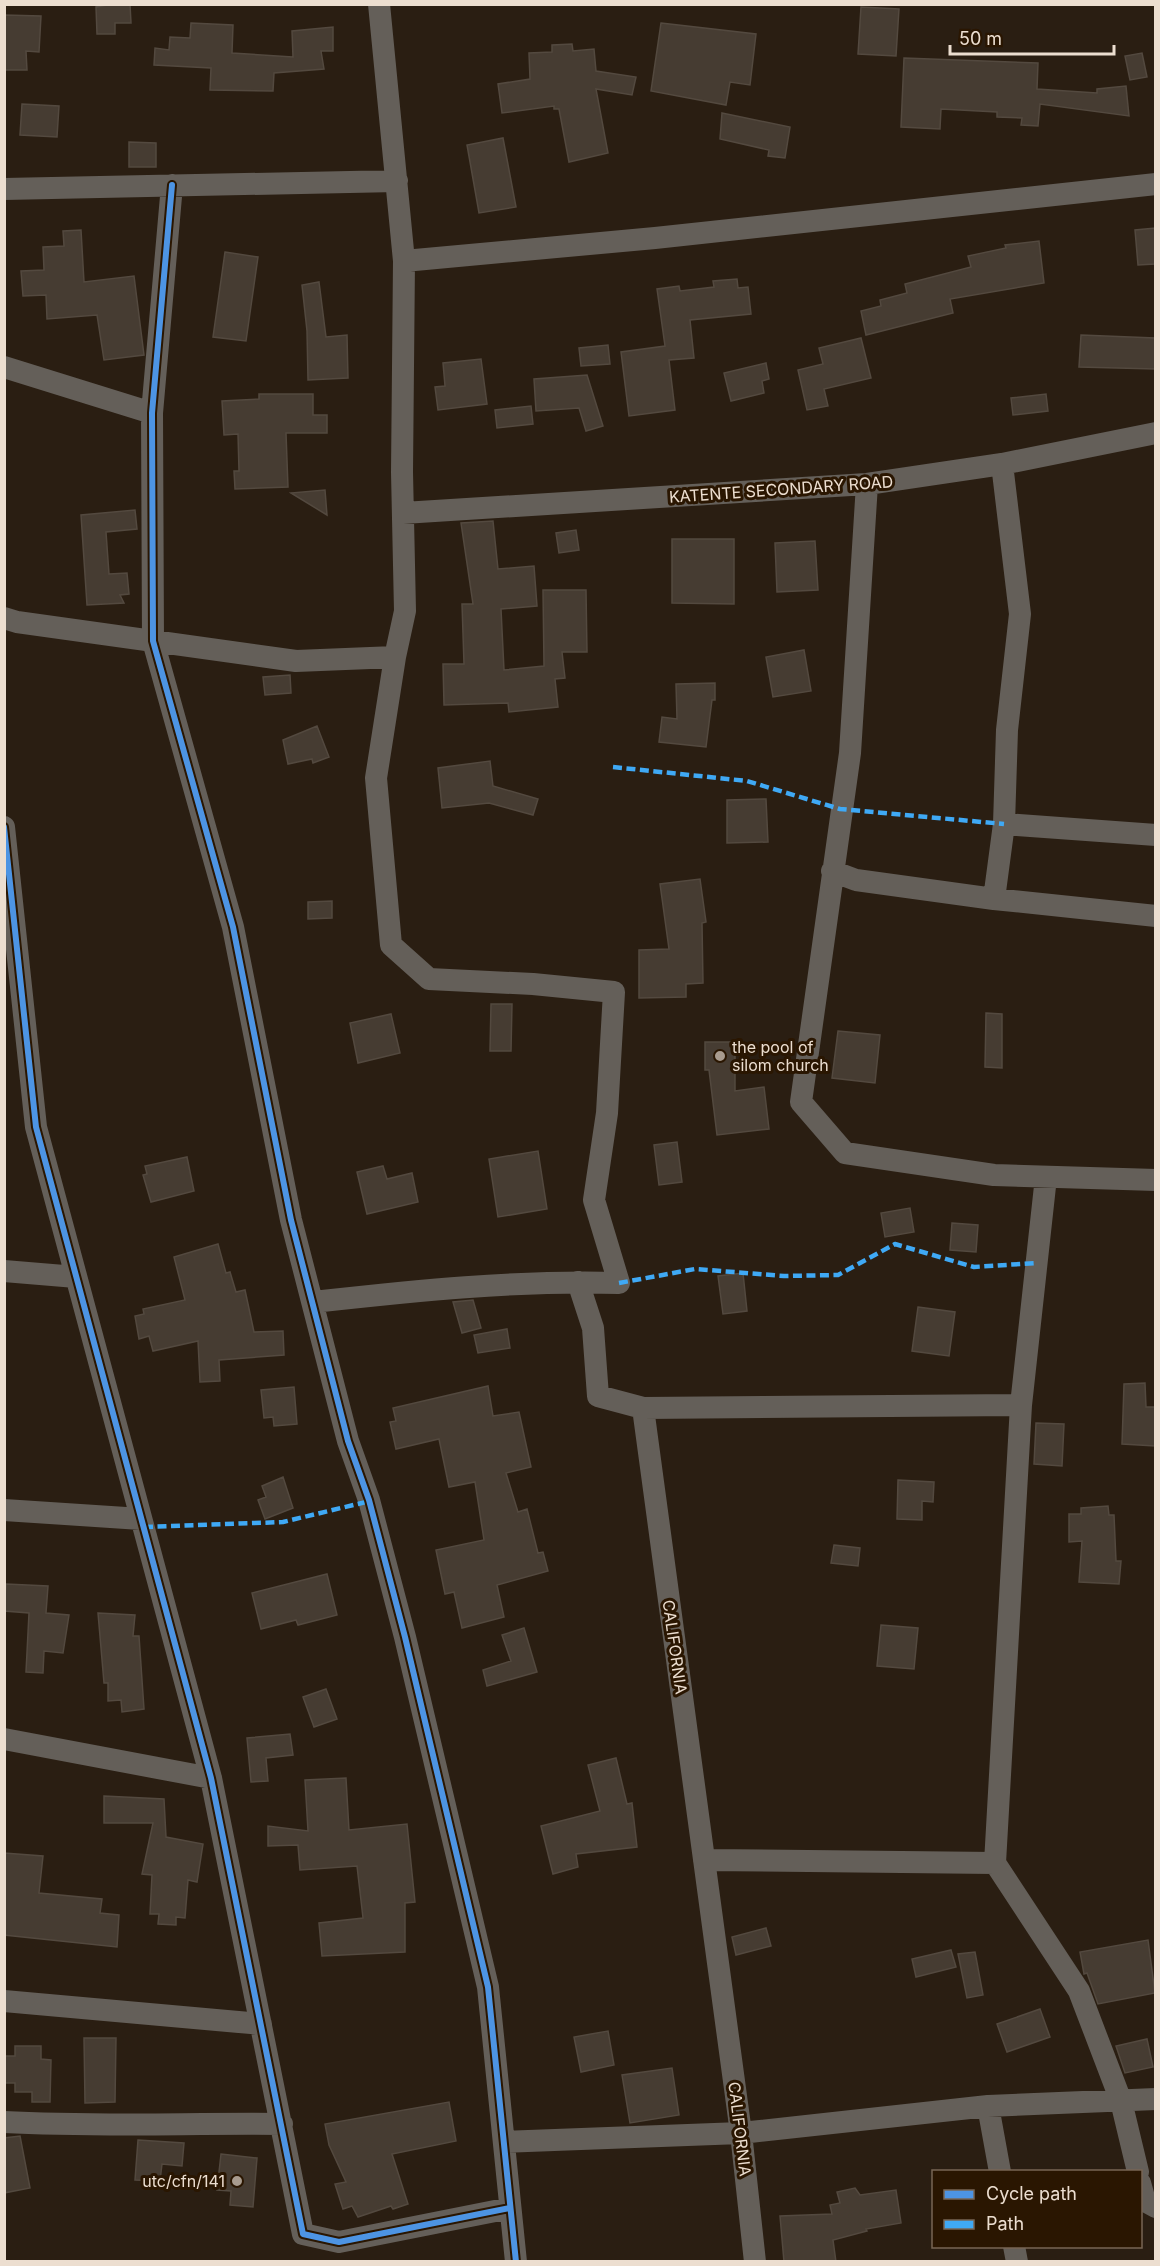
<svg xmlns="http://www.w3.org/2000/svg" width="1160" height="2266" font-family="Inter,sans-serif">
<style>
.building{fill:#463c32;stroke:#53493f;stroke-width:1.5}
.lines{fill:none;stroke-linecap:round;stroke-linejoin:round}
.minor{stroke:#645f59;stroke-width:22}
.quiet{stroke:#3fa9f5;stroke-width:4.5;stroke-dasharray:9 4.5;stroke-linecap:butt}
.cycleway-casing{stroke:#2a1601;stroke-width:10}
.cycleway{stroke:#4d94e3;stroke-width:6}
.poi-dot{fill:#a89b8e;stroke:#2a1601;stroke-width:2}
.labels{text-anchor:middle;stroke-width:6;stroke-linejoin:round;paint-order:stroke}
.street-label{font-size:16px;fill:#ecded0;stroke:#2a1601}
.poi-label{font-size:16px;fill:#ecded0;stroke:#2a1601;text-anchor:start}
</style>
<rect width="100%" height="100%" fill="#2a1e12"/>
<!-- building -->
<path class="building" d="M 113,4 L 130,4 L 131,23 L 115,23 L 115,34 L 97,34 L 96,7 Z
M 861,7 L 899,9 L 896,56 L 858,54 Z
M 4,15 L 41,16 L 39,52 L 26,51 L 27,70 L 4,70 Z
M 191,23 L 233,25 L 232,53 L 293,57 L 292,31 L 333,27 L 333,51 L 321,51 L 324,69 L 274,73 L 273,91 L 210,90 L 211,68 L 154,65 L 155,48 L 169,50 L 170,37 L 190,38 Z
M 661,23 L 756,34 L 750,85 L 730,82 L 726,105 L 651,91 Z
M 572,44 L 573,51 L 594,49 L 596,71 L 636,77 L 632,95 L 596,89 L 608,153 L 569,162 L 559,109 L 554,109 L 554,106 L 502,113 L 498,84 L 530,79 L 529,53 L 552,52 L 552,45 Z
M 1142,53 L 1147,77 L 1130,80 L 1125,56 Z
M 904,58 L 1038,63 L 1037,89 L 1097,93 L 1097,89 L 1126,86 L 1129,116 L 1040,104 L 1038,126 L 1021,125 L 1022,118 L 997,117 L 997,112 L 941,109 L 940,129 L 901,127 Z
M 22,104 L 59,106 L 57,137 L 20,135 Z
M 722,113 L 790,127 L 785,158 L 768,156 L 769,150 L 720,139 Z
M 503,138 L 516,207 L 479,213 L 467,145 Z
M 129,142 L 156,143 L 156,167 L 129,167 Z
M 1155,228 L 1155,264 L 1138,265 L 1135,230 Z
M 81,230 L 84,282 L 134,276 L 144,355 L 104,360 L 97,315 L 47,319 L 46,295 L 23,296 L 21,271 L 44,270 L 43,247 L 64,246 L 63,231 Z
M 1039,241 L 1044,283 L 950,299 L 953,313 L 866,335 L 861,311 L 881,306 L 880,300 L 907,293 L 905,284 L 971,267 L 968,256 L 1006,248 L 1005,245 Z
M 225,252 L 258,257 L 246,341 L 213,337 Z
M 737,279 L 738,288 L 748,287 L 751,314 L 690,320 L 694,358 L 669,360 L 675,410 L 629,416 L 621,352 L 665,346 L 657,289 L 679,286 L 680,291 L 714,287 L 713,281 Z
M 319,282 L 326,337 L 347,335 L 348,378 L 308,380 L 307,331 L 302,285 Z
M 1081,335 L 1155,338 L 1155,369 L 1079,367 Z
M 861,338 L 871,378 L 824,389 L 828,406 L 807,410 L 798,370 L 823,364 L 819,348 Z
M 608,345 L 610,364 L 581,366 L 579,348 Z
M 481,359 L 487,404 L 438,410 L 435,387 L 445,386 L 443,363 Z
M 766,363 L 769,379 L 762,381 L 764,393 L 731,401 L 724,373 Z
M 587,375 L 603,426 L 586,431 L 579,408 L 536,411 L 534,379 Z
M 259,394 L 313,394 L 313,415 L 327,415 L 327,433 L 286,433 L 288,487 L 235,489 L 234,471 L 239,471 L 238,434 L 224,435 L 222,401 L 259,399 Z
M 1046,394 L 1048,411 L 1013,415 L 1011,398 Z
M 531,406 L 533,424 L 497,428 L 495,410 Z
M 325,490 L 327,515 L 291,493 Z
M 135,510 L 137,529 L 106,532 L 109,574 L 127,573 L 129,594 L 120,595 L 124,603 L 87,605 L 81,515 Z
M 493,521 L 498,569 L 534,566 L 537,606 L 501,609 L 504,670 L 544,666 L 543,590 L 586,590 L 587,652 L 562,652 L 565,678 L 555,679 L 558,707 L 509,712 L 508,703 L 444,705 L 443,664 L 464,664 L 462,604 L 473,604 L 461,523 Z
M 576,530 L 579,550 L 559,553 L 556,533 Z
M 672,539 L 734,539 L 734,604 L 672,603 Z
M 815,541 L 818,590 L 777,592 L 775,543 Z
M 804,650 L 811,691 L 773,697 L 766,657 Z
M 290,675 L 291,693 L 265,695 L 263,677 Z
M 715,683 L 715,700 L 712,700 L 706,747 L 659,742 L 662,717 L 677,719 L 676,684 Z
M 317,726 L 329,757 L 313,763 L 312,759 L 288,764 L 283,740 Z
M 490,761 L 493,786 L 538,799 L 533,815 L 489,803 L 442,808 L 438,768 Z
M 766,799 L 768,842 L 727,843 L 727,800 Z
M 700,879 L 706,922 L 702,923 L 703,983 L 686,984 L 686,997 L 639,998 L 639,950 L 669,949 L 660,884 Z
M 332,901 L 332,918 L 308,919 L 308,902 Z
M 491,1004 L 512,1004 L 511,1051 L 490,1051 Z
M 986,1013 L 1002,1014 L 1002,1068 L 985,1067 Z
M 391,1014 L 400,1053 L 358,1063 L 350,1023 Z
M 838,1031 L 880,1035 L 875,1083 L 832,1078 Z
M 705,1042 L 735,1042 L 735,1091 L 764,1087 L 769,1129 L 717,1135 L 709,1070 L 705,1070 Z
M 677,1142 L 682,1182 L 659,1185 L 654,1145 Z
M 538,1151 L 547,1209 L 498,1217 L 489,1159 Z
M 187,1157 L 194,1191 L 151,1202 L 143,1175 L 147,1174 L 145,1166 Z
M 383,1166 L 387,1179 L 412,1173 L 418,1202 L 367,1214 L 357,1172 Z
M 910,1208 L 914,1232 L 885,1237 L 881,1213 Z
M 952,1223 L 978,1225 L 976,1252 L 950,1250 Z
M 218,1244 L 226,1273 L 230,1272 L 236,1292 L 245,1290 L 254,1332 L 283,1331 L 284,1355 L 219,1360 L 220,1381 L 200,1382 L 198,1341 L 153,1351 L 149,1336 L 139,1339 L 135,1316 L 144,1314 L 143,1309 L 185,1300 L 174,1257 Z
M 743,1273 L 747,1311 L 723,1314 L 718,1276 Z
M 473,1300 L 481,1328 L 462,1333 L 453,1302 Z
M 918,1307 L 955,1312 L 949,1356 L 912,1351 Z
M 507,1329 L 510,1348 L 478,1353 L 474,1335 Z
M 1145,1383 L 1146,1407 L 1155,1407 L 1155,1446 L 1122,1444 L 1124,1384 Z
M 488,1386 L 493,1416 L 519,1412 L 531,1467 L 506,1473 L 518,1512 L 527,1509 L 538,1553 L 543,1552 L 548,1571 L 497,1585 L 504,1617 L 462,1628 L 454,1592 L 445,1594 L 436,1550 L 484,1540 L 475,1482 L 449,1487 L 439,1439 L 396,1449 L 390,1422 L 396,1421 L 393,1408 Z
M 294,1387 L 297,1424 L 274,1426 L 273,1417 L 264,1418 L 261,1390 Z
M 1036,1423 L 1064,1424 L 1062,1466 L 1034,1464 Z
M 283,1477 L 293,1508 L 265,1519 L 258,1500 L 266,1497 L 262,1486 Z
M 898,1480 L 934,1482 L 933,1502 L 922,1501 L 922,1520 L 897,1519 Z
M 1108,1506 L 1109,1515 L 1114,1515 L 1116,1561 L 1121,1561 L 1119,1584 L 1079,1582 L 1082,1541 L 1069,1542 L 1069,1514 L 1081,1514 L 1081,1508 Z
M 834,1545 L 860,1548 L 858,1566 L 831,1563 Z
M 327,1574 L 337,1615 L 298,1625 L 296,1620 L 261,1629 L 252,1593 Z
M 6,1584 L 48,1586 L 46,1613 L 69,1615 L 63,1653 L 44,1651 L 43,1673 L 26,1672 L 29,1613 L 4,1611 Z
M 98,1613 L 135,1615 L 133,1636 L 139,1636 L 144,1709 L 122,1712 L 121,1700 L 108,1701 L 108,1683 L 104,1683 Z
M 881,1625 L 918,1628 L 914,1669 L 877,1666 Z
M 524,1628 L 537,1672 L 487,1686 L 483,1670 L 511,1661 L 502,1635 Z
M 326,1689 L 337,1719 L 314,1727 L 303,1697 Z
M 290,1734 L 293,1755 L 266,1758 L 268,1781 L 251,1782 L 247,1738 Z
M 616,1758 L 627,1804 L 632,1803 L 637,1847 L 576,1854 L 578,1867 L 553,1874 L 541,1826 L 600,1811 L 588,1765 Z
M 346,1778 L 349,1830 L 407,1824 L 415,1902 L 405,1903 L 405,1952 L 322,1956 L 319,1923 L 363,1918 L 357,1866 L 300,1870 L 298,1845 L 268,1846 L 268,1826 L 308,1831 L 305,1780 Z
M 104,1796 L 164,1799 L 166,1837 L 203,1844 L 197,1882 L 188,1880 L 185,1918 L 176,1917 L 176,1925 L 158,1924 L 159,1914 L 150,1914 L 152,1875 L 142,1874 L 153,1823 L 104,1823 Z
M 4,1853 L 43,1856 L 39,1893 L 102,1899 L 100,1913 L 119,1915 L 117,1947 L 4,1935 Z
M 766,1928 L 771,1946 L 736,1955 L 732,1937 Z
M 1148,1940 L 1155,1993 L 1098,2004 L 1087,1973 L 1084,1974 L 1080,1952 Z
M 951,1950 L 956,1967 L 916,1977 L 912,1959 Z
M 975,1952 L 983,1995 L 967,1998 L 958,1954 Z
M 1040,2009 L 1050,2037 L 1007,2052 L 997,2024 Z
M 608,2031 L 614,2065 L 581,2072 L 574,2037 Z
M 84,2038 L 116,2038 L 115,2102 L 85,2103 Z
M 1147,2039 L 1153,2067 L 1125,2073 L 1116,2046 Z
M 15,2046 L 41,2046 L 41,2059 L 51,2060 L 50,2102 L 32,2102 L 32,2092 L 15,2092 L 15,2083 L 4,2083 L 4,2056 L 15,2056 Z
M 672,2068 L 679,2115 L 630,2123 L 622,2075 Z
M 449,2102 L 456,2141 L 392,2154 L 408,2204 L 393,2209 L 391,2206 L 358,2217 L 352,2206 L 343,2209 L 335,2184 L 346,2182 L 329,2145 L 325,2124 Z
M 20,2136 L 30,2188 L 4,2193 L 4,2138 Z
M 138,2140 L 184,2143 L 182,2166 L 162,2164 L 160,2181 L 135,2180 Z
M 221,2154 L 257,2158 L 253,2207 L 230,2205 L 231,2191 L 217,2190 Z
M 855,2188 L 860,2195 L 896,2190 L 901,2223 L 866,2229 L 867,2231 L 833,2240 L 836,2262 L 784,2262 L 780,2216 L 832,2214 L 830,2205 L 840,2203 L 837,2192 Z"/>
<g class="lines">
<!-- minor -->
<path class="minor" d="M 172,185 L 152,413 L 153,641 L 233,927 L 291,1220 L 348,1441 L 369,1500 L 405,1637 L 488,1987 L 516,2262
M 4,189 L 397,181
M 404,261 L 655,238 L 1156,184
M 4,367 L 152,413
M 867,484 L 850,753 L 801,1102 L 845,1153 L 994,1175 L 1156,1180
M 403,513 L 867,484 L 1002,464 L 1156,433
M 4,618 L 17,622 L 296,661 L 395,657 L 405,611 L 402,472 L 404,261 L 379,4
M 1004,824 L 1156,835
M 4,827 L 36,1127 L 211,1778 L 303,2234 L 339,2242 L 510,2208
M 832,871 L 856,880 L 994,899 L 1156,916
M 994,899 L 1004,824 L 1007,730 L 1020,614 L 1002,464
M 1046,1177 L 1021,1405 L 995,1863 L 1079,1991 L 1121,2101 L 1138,2172
M 4,1271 L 76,1277
M 578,1282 L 593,1328 L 598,1396 L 643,1408
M 313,1302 C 414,1291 516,1280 619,1283 L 594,1200 L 607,1113 L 614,992 L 533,984 L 429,979 L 391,945 L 376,778 L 395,657
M 4,1510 L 141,1519
M 4,1739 L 211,1778
M 704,1860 L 995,1863
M 4,2001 L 261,2024
M 988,2106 L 1000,2172
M 4,2122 C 97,2127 189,2123 282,2124
M 504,2142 L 741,2133 L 988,2106 L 1156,2099
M 1140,2183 L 1145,2201 L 1156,2207
M 1014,2246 L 1017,2262
M 755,2262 L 741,2133 L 643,1408 L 1021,1405"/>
<!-- quiet -->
<path class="quiet" d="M 613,767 L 747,781 L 840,809 L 1004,824
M 619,1283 L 695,1269 L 784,1276 L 838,1275 L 895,1244 L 974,1267 L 1036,1263
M 144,1527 L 283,1522 L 370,1501"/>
<!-- cycleway casing -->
<g class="cycleway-casing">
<path id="cycleway" d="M 172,185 L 152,413 L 153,641 L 233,927 L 291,1220 L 348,1441 L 369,1500 L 405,1637 L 488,1987 L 516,2262
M 4,827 L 36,1127 L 211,1778 L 303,2234 L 339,2242 L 510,2208"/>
</g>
<!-- cycleway -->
<use href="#cycleway" class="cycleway"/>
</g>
<!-- markers -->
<g class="poi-dot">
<circle cx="720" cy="1056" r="6"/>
<circle cx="237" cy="2181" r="6"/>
</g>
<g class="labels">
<!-- street labels -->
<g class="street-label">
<text transform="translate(781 489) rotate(-4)" y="6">KATENTE SECONDARY ROAD</text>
<text transform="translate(675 1647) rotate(82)" y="6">CALIFORNIA</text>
<text transform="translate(740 2129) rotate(83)" y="6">CALIFORNIA</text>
</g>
<!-- poi labels -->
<g class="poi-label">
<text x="732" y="1053">the pool of<tspan x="732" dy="18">silom church</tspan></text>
<text x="225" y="2187" text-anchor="end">utc/cfn/141</text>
</g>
</g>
<!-- border -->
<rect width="1160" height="2266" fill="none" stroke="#ecded0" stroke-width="12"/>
<!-- legend -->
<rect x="932" y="2170" width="210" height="78" fill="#2a1601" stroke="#786654" stroke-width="1.5"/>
<rect x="944" y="2190" width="30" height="9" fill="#4d94e3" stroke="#786654" stroke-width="1.5"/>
<text x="986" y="2200" font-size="18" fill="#ecded0">Cycle path</text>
<rect x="944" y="2220" width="30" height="9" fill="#3fa9f5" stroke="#786654" stroke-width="1.5"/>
<text x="986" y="2230" font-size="18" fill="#ecded0">Path</text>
<!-- scale -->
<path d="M950 45v9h164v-9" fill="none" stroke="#ecded0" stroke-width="3"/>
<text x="959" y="45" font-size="18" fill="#ecded0" stroke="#2a1601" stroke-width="4.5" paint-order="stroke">50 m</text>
</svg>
